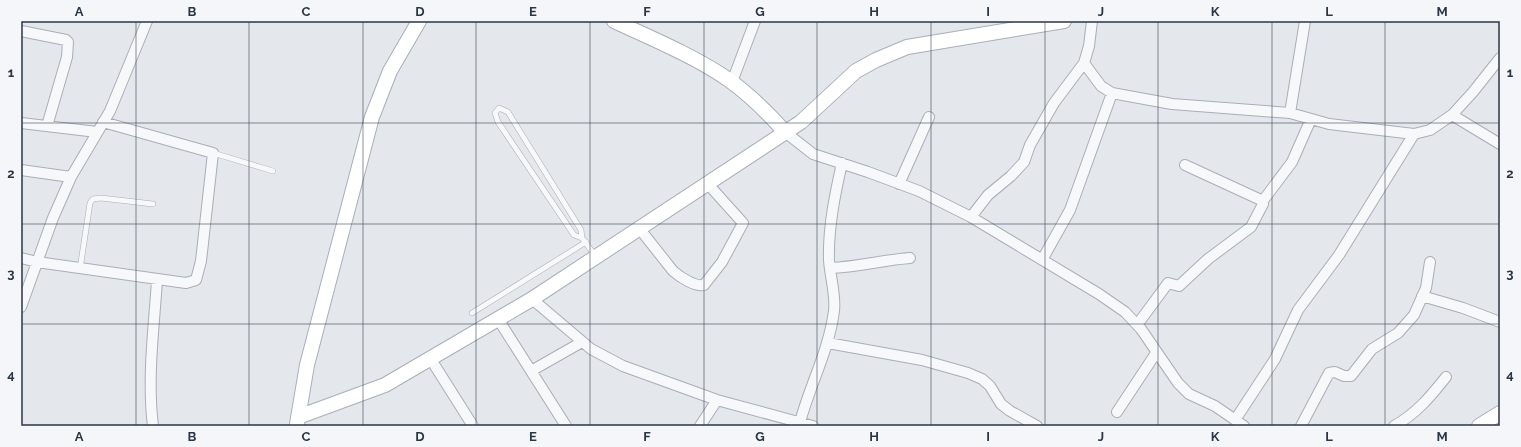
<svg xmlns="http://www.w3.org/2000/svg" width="1521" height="447" font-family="Raleway,sans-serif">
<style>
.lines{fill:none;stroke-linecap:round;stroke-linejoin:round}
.lane-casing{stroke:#a9aeb7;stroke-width:6}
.street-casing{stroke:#a9aeb7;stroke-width:12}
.secondary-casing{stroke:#a9aeb7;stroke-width:16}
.lane{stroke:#f7f8fa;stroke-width:5}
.street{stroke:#f7f8fa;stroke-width:10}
.secondary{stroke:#fff;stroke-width:14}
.grid{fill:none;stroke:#2b3645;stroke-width:1;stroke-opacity:0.55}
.neatline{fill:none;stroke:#2b3645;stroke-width:1.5}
.grid-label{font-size:13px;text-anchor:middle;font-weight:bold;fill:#2b3645}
</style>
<rect width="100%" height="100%" fill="#e4e7ec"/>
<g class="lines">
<!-- lane casing -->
<g class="lane-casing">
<path id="lane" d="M 213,153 L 273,171
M 582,238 L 574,235 L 498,122 L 495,113 L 499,108 L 508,112 L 581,230 L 582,238 L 596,257
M 80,269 L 90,203 L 93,199 L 101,198 L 153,204
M 472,313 L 586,242"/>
</g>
<!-- street casing -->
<g class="street-casing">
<path id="street" d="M 21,31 L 66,40 L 68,42 L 67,57 L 47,126
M 1084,63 L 1101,86 L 1112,93 L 1172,104 L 1290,113 L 1329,124 L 1414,134 L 1430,130 L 1452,115 L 1473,92 L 1500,58
M 732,82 L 755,21
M 1290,113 L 1305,21
M 1452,115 L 1500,144
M 21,123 L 97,132
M 785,132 L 813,154 L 868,172 L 919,191 L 971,217 L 1099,294 L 1125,312 L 1141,329 L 1178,383 L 1189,394 L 1215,406 L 1244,426
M 21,170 L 71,177 L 110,111 L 147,21
M 899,184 L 929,117
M 1262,202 L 1292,162 L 1311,119
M 971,217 L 988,195 L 1011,176 L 1024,162 L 1030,145 L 1054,103 L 1084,63 L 1089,46 L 1092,21
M 639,228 L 673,271 C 680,277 695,287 704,285 L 722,262 L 743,223 L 707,183
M 21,258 L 37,262 L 186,283 L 196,280 L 201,261 L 213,153 L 103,122
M 1042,260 L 1070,210 L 1112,93
M 830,268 C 858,267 883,260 910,258
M 1422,296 L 1463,308 L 1500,322
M 532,299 L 591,349 L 623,366 L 717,400 L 813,426
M 21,307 L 53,218 L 71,177
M 498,319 L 566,426
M 1137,325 L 1168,283 L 1179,286 L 1208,259 L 1251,227 L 1263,204 L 1261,200 L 1185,165
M 828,343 L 922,360 L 968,373 L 982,379 L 990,386 L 1001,404 L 1010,411 L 1037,426
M 430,358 L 473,426
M 531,371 L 582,342
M 1117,412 L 1156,353
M 1235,420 L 1275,359 L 1298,310 L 1339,255 L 1414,134
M 800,422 C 810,385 829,350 834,311 C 836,294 830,277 829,260 C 828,228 835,194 842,163
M 153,426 C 147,378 154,328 157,280
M 700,426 L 717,400
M 1301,426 L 1329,373 L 1335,372 L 1344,376 L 1351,376 L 1372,349 L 1398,333 L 1414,315 L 1426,288 L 1430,262
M 1394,426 C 1416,414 1431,396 1446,377"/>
</g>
<!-- secondary casing -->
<g class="secondary-casing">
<path id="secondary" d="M 614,21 C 651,38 696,57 729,80 C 750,95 768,113 785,132
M 298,417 L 385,385 L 532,299 L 801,122 L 856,71 L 876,60 L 907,47 L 1064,21
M 297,424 L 307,365 L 372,117 L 390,71 L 419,21
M 1479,426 L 1500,413"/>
</g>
<!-- lane -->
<use href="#lane" class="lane"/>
<!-- street -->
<use href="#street" class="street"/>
<!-- secondary -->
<use href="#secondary" class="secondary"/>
</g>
<!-- grid -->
<path class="grid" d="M 136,21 L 136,426M 249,21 L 249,426M 363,21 L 363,426M 476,21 L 476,426M 590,21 L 590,426M 704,21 L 704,426M 817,21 L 817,426M 931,21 L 931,426M 1045,21 L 1045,426M 1158,21 L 1158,426M 1272,21 L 1272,426M 1385,21 L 1385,426M 21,123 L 1500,123M 21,224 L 1500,224M 21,324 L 1500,324"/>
<!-- border -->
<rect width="1521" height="447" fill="none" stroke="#f4f6f9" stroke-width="44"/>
<rect x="22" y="22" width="1477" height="403" class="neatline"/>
<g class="grid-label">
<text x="79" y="16">A</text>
<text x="192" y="16">B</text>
<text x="306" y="16">C</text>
<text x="420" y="16">D</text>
<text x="533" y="16">E</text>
<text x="647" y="16">F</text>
<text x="760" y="16">G</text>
<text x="874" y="16">H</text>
<text x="988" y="16">I</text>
<text x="1101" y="16">J</text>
<text x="1215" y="16">K</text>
<text x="1329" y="16">L</text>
<text x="1442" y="16">M</text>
<text x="11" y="77">1</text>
<text x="1510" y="77">1</text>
<text x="11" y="178">2</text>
<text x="1510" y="178">2</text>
<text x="11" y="278">3</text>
<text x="1510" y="278">3</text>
<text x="11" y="379">4</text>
<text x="1510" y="379">4</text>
<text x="79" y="441">A</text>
<text x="192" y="441">B</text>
<text x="306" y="441">C</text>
<text x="420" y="441">D</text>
<text x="533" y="441">E</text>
<text x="647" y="441">F</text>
<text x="760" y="441">G</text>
<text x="874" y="441">H</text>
<text x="988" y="441">I</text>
<text x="1101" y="441">J</text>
<text x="1215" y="441">K</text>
<text x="1329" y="441">L</text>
<text x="1442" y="441">M</text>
</g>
</svg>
